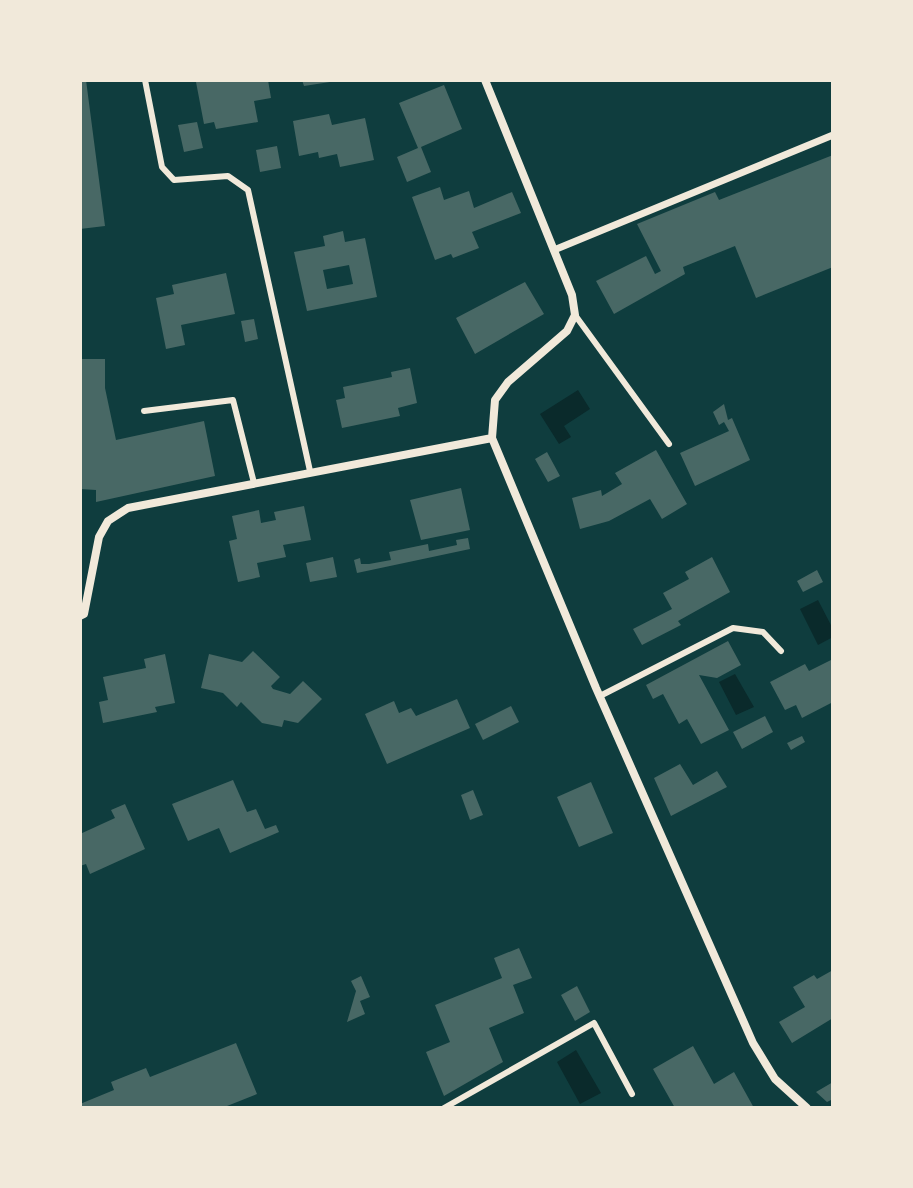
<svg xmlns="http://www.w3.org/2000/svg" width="913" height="1188" font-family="Overpass,sans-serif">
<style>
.water{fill:#0a2a2b}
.building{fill:#486865;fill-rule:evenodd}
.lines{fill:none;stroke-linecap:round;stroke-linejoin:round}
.service{stroke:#f1e9da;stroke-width:6}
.pedestrian{stroke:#f1e9da;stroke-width:7}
.minor{stroke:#f1e9da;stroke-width:8}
</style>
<rect width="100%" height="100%" fill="#0f3d3e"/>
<!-- water -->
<path class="water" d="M 578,390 L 590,409 L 564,426 L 571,437 L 559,444 L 540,414 Z
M 818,600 L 833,629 L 833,637 L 818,645 L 800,609 Z
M 735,674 L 754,707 L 736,715 L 719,682 Z
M 576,1050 L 601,1093 L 580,1104 L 557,1062 Z"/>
<!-- building -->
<path class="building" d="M 80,80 L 86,80 L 105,226 L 80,229 Z
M 208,80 L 268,80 L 271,98 L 254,101 L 258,122 L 216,129 L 214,122 L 204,124 L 196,82 Z
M 302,80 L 330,80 L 330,82 L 304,86 Z
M 444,85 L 462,129 L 421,147 L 431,172 L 407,182 L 397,157 L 418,148 L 399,103 Z
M 329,114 L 332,125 L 365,118 L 374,160 L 340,167 L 337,154 L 319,158 L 318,152 L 299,156 L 293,121 Z
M 197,122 L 203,148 L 184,152 L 178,125 Z
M 277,146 L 281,168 L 260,172 L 256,150 Z
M 833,155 L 833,267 L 756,298 L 735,246 L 683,267 L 685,274 L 614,314 L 596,281 L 646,256 L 655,274 L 661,271 L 637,224 L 715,192 L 719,200 Z
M 440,187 L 444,200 L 469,191 L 474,208 L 512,192 L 521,213 L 472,232 L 479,248 L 453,258 L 451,254 L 435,260 L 412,197 Z
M 343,231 L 345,242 L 365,238 L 377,297 L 307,311 L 294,252 L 325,246 L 323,236 ZM 349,265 L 353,284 L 327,289 L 323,270 Z
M 226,273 L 235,314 L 181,325 L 185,345 L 166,349 L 156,298 L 174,294 L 172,285 Z
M 525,282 L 544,314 L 475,354 L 456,318 Z
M 254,319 L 258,339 L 245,342 L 241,321 Z
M 80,359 L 105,359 L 105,388 L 116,440 L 204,421 L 215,476 L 96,502 L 96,490 L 80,489 Z
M 410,368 L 417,403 L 398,408 L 400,416 L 342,428 L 336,400 L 345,398 L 343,387 L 392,377 L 391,372 Z
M 724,404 L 728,420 L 732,418 L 750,460 L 695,486 L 680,453 L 729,431 L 724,422 L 719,425 L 713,412 Z
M 656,450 L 687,504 L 662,519 L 650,499 L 609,521 L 580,529 L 572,498 L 601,490 L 602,496 L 622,484 L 615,473 Z
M 547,452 L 560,476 L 548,482 L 535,459 Z
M 461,488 L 470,530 L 421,540 L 410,500 Z
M 304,506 L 311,540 L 283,545 L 286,557 L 257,563 L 260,577 L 238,582 L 229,541 L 237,539 L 232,516 L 259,510 L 261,523 L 276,520 L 274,512 Z
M 468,538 L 470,549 L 357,573 L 354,560 L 360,558 L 361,564 L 369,564 L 391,560 L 389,552 L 428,544 L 429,551 L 457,545 L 456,540 Z
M 333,557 L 337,577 L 310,582 L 306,563 Z
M 712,557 L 730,592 L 678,621 L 681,625 L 642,645 L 633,629 L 672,609 L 663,593 L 689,579 L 685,572 Z
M 817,570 L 823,582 L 803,592 L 797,581 Z
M 728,641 L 741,665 L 717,678 L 699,675 L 729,730 L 701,744 L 687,719 L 679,724 L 663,694 L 653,699 L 646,685 Z
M 253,651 L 280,677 L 271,686 L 273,689 L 290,694 L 303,681 L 322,699 L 298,723 L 284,720 L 282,727 L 262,723 L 241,702 L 237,707 L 223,693 L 201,688 L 209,654 L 242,662 Z
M 165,654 L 175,703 L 155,707 L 157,712 L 103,723 L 99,702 L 108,700 L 103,677 L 146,668 L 144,659 Z
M 833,659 L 833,702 L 802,718 L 796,705 L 785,710 L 770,682 L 805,664 L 809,671 Z
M 457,699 L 470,728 L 387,764 L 365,714 L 394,701 L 399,713 L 411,708 L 416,716 Z
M 511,706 L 519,722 L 483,740 L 475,724 Z
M 765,716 L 773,732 L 742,749 L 733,732 Z
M 802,736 L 805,742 L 791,750 L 787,743 Z
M 680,764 L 693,785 L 717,771 L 727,787 L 671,816 L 654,778 Z
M 233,780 L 247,812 L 256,809 L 265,829 L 276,825 L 279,832 L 230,853 L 219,828 L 188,841 L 172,804 Z
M 591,782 L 613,833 L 579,847 L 557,797 Z
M 473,790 L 483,815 L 470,820 L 461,795 Z
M 125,804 L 145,849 L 90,874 L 86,864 L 80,866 L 80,834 L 115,818 L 111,810 Z
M 519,948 L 532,978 L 513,985 L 524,1013 L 489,1028 L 503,1062 L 444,1096 L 426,1052 L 450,1042 L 435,1005 L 502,978 L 494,958 Z
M 833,970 L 833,1018 L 792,1043 L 779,1022 L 805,1007 L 793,987 L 814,975 L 817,979 Z
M 361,976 L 370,997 L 360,1001 L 365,1014 L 347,1022 L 356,991 L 351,981 Z
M 577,986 L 590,1012 L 575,1021 L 561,995 Z
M 236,1043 L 257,1094 L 222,1108 L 81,1108 L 80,1104 L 114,1090 L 111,1082 L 146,1068 L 150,1077 Z
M 693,1046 L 714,1084 L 734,1072 L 754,1108 L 675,1108 L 653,1069 Z
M 833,1082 L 833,1099 L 827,1102 L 816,1092 Z"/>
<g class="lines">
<!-- service -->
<path class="service" d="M 145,80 L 162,167 L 174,180 L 228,176 L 248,190 L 310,471
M 575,315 L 669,444
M 144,411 L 233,400 L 254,483
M 600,696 L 733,628 L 763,632 L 781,651
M 444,1108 L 594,1023 L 632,1094"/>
<!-- pedestrian -->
<path class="pedestrian" d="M 554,250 L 833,135"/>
<!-- minor -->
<path class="minor" d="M 485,80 L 572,295 L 575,315 L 567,331 L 508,382 L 495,400 L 492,438 L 596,688 L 753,1043 L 775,1079 L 807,1108
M 80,616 L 84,614 L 99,537 L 108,521 L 128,508 L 492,438"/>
</g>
<!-- border -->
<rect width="913" height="1188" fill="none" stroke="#f1e9da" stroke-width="164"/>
</svg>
